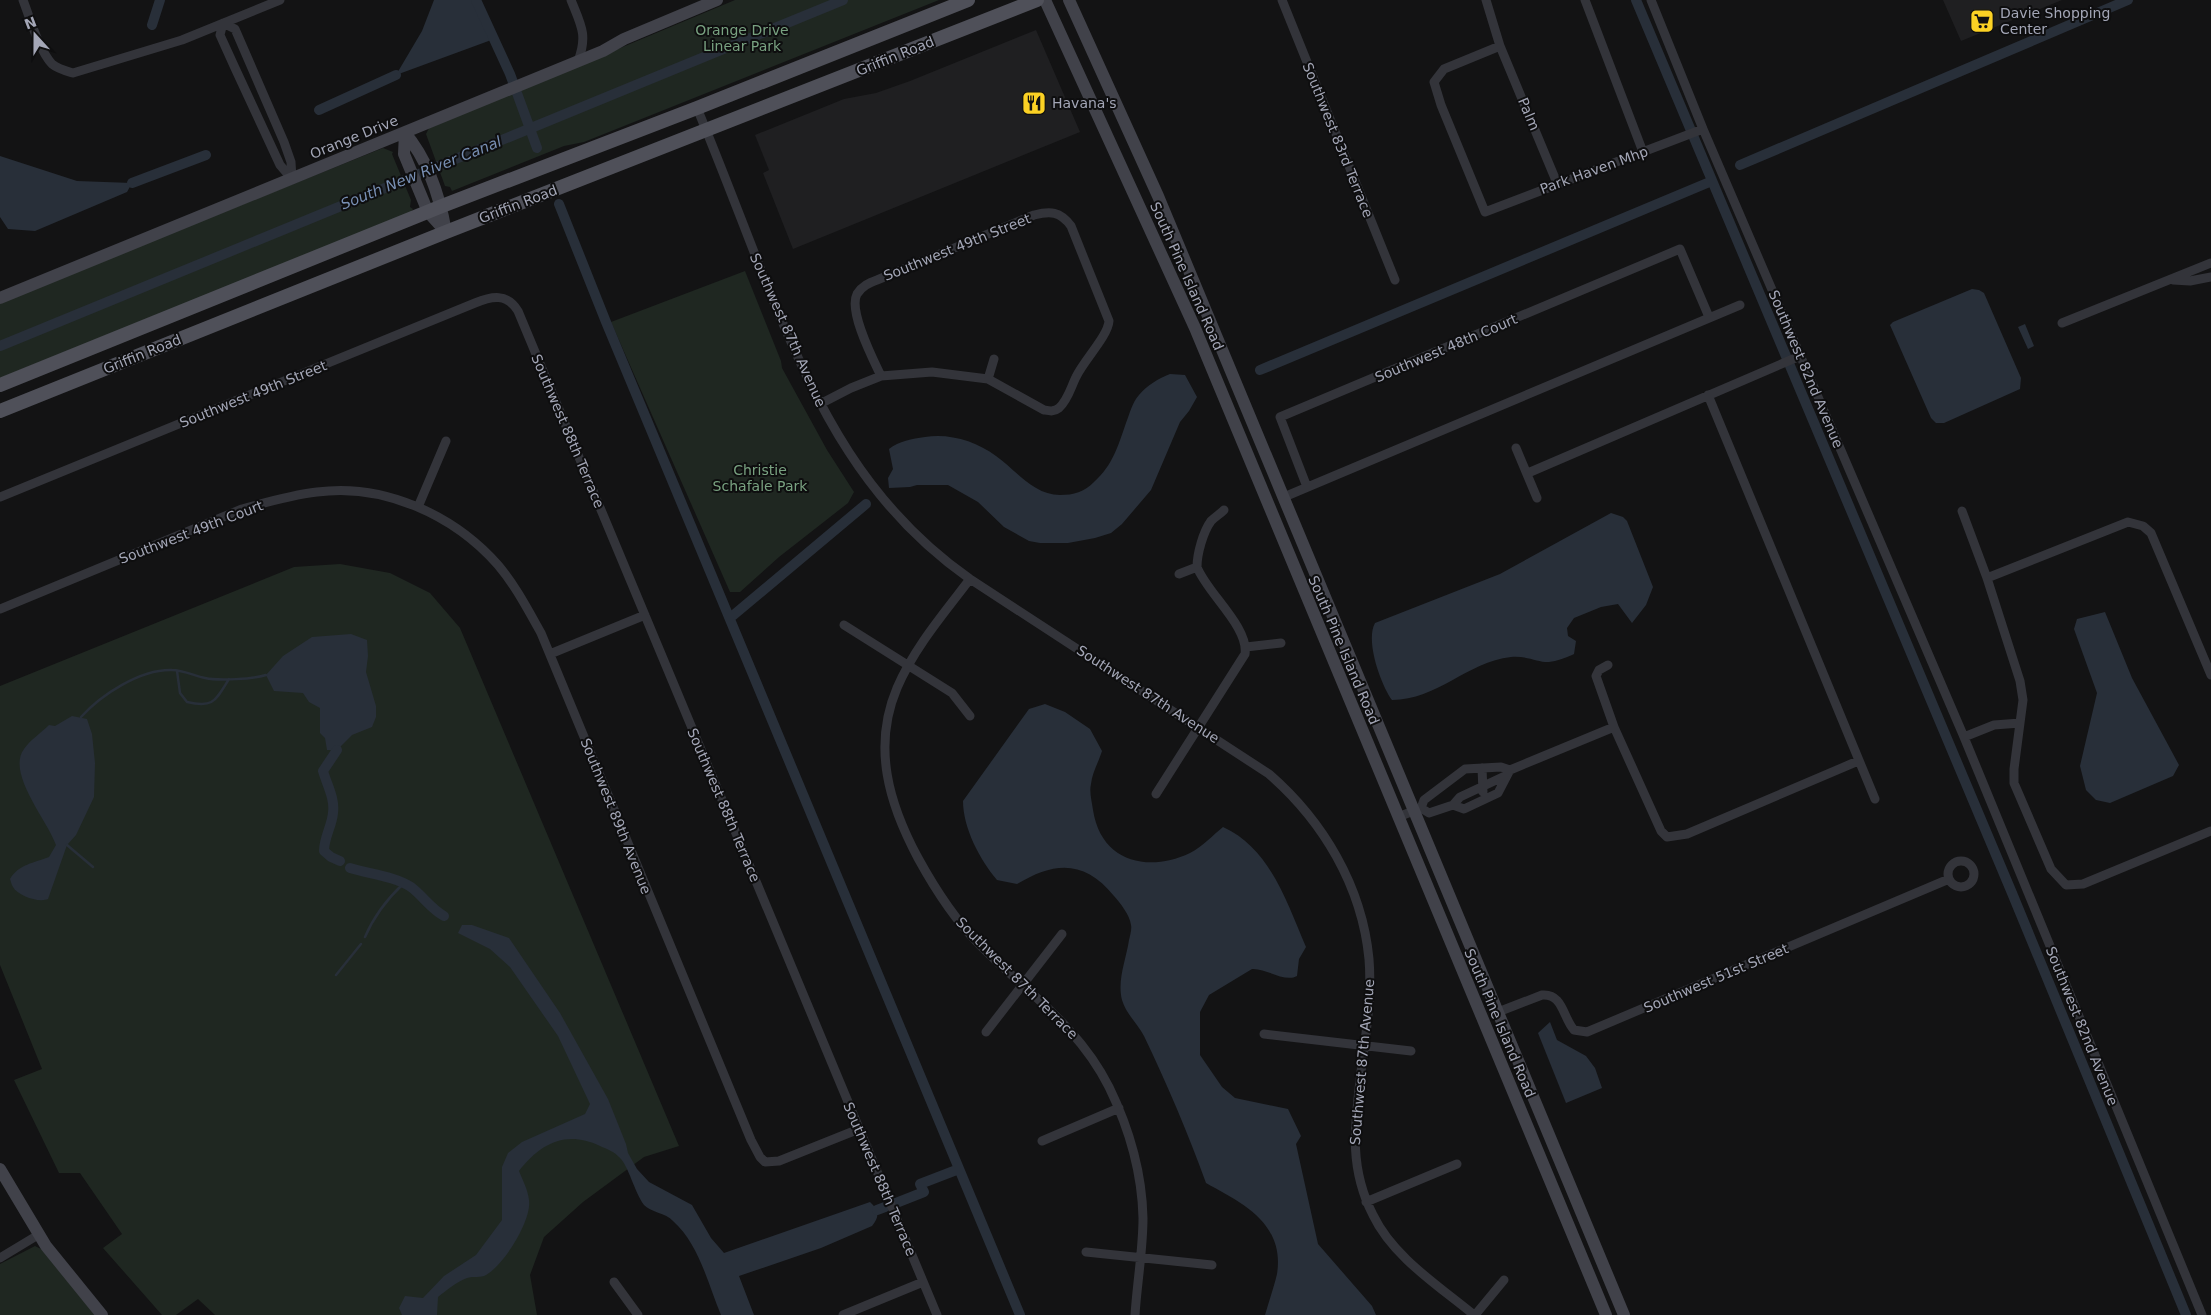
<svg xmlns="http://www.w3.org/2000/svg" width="2211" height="1315" font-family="'DejaVu Sans',sans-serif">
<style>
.built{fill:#1f1f21}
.green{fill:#1f2721}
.water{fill:#282f39}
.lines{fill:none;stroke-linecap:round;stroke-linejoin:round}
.stream{stroke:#282f39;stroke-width:2.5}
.canal{stroke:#282f39;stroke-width:10}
.street{stroke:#33343a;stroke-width:9}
.secondary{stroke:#41424a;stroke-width:12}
.primary{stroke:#4f5059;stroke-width:14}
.labels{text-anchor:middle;stroke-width:4;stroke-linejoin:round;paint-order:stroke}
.poi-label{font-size:14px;fill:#a3a6b6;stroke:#0e0e0f;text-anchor:start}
.park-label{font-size:14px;fill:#79a281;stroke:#0e0e0f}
.street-label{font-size:14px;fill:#a3a6b6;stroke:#0e0e0f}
.water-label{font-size:15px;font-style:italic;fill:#788fb3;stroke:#0e0e0f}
</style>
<rect width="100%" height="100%" fill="#131314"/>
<!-- built -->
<path class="built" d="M 1943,0 L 2062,0 L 1961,41 Z
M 1036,30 L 1080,132 L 793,249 L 763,173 L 769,170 L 755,135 L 844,99 L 876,93 L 910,81 Z"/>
<!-- green -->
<path class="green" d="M 735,0 L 939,0 L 584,142 L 564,146 L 452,191 L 450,187 L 445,186 L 426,134 L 429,128 Z
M 383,148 L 393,152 L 392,154 L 411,200 L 410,207 L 413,209 L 410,213 L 0,378 L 0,302 Z
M 745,271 L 781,361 L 782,368 L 827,450 L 854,492 L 848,503 L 779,557 L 740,592 L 730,592 L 611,322 Z
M 340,564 L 390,573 L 430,593 L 460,628 L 679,1146 L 644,1157 L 583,1202 L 544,1237 L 530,1275 L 537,1315 L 215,1315 L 198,1299 L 176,1315 L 162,1315 L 103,1248 L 122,1234 L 80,1173 L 59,1173 L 14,1080 L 42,1069 L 0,965 L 0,686 L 294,567 Z
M 35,1246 L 41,1249 L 95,1315 L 0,1315 L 0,1264 Z"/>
<!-- water -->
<path class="water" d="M 434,0 L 476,0 L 494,39 L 396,75 L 422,31 Z
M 0,156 L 77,181 L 132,183 L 127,192 L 35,231 L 8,229 L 0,217 Z
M 1972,289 L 1979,290 L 1984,293 L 2021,378 L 2020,389 L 1944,423 L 1936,423 L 1931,418 L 1890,325 L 1893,322 Z
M 2025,324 L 2034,346 L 2028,349 L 2018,327 Z
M 1170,374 L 1185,375 L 1197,397 L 1189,411 L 1180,422 L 1151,490 L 1122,524 L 1111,533 L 1095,538 L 1068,543 L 1040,543 L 1029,541 L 1004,527 L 978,502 L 948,485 L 917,485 L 910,487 L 889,488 L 888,478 L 893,469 L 889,449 C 899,441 912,439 925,437 C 949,433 976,441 996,456 C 1016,470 1033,495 1060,495 C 1074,495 1084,492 1094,482 C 1113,465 1118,446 1126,423 C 1130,413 1132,403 1139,395 C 1146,386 1159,378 1170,374 Z
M 1611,513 L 1623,517 L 1627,521 L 1653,587 L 1646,605 L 1632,623 L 1618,604 L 1601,607 L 1574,618 L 1567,628 L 1568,636 L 1576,641 L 1574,654 L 1572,655 C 1565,658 1557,661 1549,662 C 1540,663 1525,655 1511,657 C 1467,662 1437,700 1392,700 C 1381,685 1365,641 1375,623 L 1500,574 Z
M 2105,612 L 2132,678 L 2179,765 L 2173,776 L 2110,803 L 2096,800 L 2086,790 L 2080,766 L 2097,693 L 2074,629 L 2077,619 Z
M 351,634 L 367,640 L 368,656 L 366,672 L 376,706 L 376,717 L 372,727 L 352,735 L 337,750 L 327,750 L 325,738 L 320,733 L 320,708 L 309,702 L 303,693 L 274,691 L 266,675 L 283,656 L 312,637 Z
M 1045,704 L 1065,712 L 1090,729 L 1102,751 C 1099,761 1092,773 1091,784 C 1089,792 1092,802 1093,810 C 1101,862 1148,873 1190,853 C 1202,847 1213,835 1223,827 C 1270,848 1287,903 1306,947 L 1299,959 L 1297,976 C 1285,983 1266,968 1252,969 L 1209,995 L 1200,1012 L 1200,1055 L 1222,1087 L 1235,1098 L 1288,1109 L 1301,1136 L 1296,1144 L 1318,1244 L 1372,1306 L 1376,1315 L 1265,1315 C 1269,1301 1274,1287 1277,1274 C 1285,1223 1242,1203 1206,1183 C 1188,1133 1167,1084 1144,1036 C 1138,1024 1126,1014 1122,1000 C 1117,980 1126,960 1129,940 C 1130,936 1132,929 1131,925 C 1130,915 1120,903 1114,896 C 1085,860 1055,861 1017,884 L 997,880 C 980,860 963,828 963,801 L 1029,709 Z
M 72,716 L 87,719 L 92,734 L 95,763 L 94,797 L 76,835 L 67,845 L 48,899 C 39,903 18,896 13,887 C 11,884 11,881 10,879 C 19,864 34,863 49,857 L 56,845 C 48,821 6,773 24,749 C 30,740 41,733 49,725 L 55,726 Z
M 462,925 L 472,925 L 509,938 L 560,1013 L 608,1099 L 626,1144 L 628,1153 L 637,1169 L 649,1182 L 692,1205 L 711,1238 L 724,1253 L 870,1202 C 879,1210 880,1216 872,1226 L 821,1248 L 739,1276 L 754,1315 L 721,1315 C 708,1284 699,1244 673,1221 C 666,1213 650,1212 644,1205 C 634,1191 629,1167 620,1158 C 615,1152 607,1149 600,1146 C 566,1130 541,1143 519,1171 C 523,1181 528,1190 529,1200 C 532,1220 504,1265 486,1275 C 481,1278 473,1276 467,1278 C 456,1282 447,1290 438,1297 L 437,1315 L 402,1315 L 399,1308 L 405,1296 L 423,1298 L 444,1276 L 476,1255 L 502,1220 L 502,1167 L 508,1153 L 522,1142 L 585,1114 L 590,1104 L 558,1036 L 510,967 L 490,949 L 458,933 Z
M 1550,1022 L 1557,1040 L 1586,1056 L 1595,1068 L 1602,1088 L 1566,1103 L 1538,1033 Z"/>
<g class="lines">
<!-- stream -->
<path class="stream" d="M 177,671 L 180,693 L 187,702 C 214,708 215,701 229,679
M 81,717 C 101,695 140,669 172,670 C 183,670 195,676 205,678 C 219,681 253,679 266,675
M 67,845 L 93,867
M 365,937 C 374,916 386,900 403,884
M 336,975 L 361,944"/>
<!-- canal -->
<path class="canal" d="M 476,0 L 510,74 L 537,148
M 1636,0 L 2012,893 L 2186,1315
M 152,25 L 160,0
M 319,110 L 396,75
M 1740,165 L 2128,0
M 132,183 L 206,155
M 559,204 L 606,322 L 1020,1315
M 0,346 L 843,0
M 1260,370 L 1712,181
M 730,618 L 866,504
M 337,750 L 323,771 C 327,785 335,798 333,813 C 332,826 324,837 324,851 L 331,857 L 340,861
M 350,868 C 369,874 394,876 411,887 C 423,896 430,908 444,916
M 896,1203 L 924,1192 L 920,1184 L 959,1169
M 877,1210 L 885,1207"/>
<!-- street -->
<path class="street" d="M 23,0 C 30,18 39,50 52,64 C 58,69 66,71 73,73 L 182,40 L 280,0
M 571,0 C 581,25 588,35 578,61
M 1282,0 L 1395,280
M 1486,0 L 1500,46 L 1557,183
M 1585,0 L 1643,152
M 1651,0 L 1703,129 L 1964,737 L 2202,1315
M 223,23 L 235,29 L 284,142 L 291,162 L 292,179 L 280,165 L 235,68 L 220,35 Z
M 1500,46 L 1444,69 L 1434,82 L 1441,105 L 1485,212 L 1703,129
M 697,108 C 723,170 746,233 771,295 C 818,409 866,506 970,579 L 1269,774 C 1323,821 1362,886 1369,959 C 1372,996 1366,1034 1361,1072 C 1355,1124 1348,1166 1373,1215 C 1393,1257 1439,1286 1474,1315
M 2173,280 L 2190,281 L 2211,277
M 2062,323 L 2211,263
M 988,379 L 994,359
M 1708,395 L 1875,799
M 820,404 L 851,388 L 881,376 L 932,372 L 988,379 L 1044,410 C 1050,411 1054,412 1059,408 C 1068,400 1071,387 1076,377 C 1084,360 1108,336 1109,321 L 1071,226 C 1060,211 1050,211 1034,215 L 877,280 C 869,283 862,286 857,294 C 848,311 873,359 881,376
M 1516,448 L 1537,498
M 1528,473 L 1800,356
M 1307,487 L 1280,417 L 1680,249 L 1709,317
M 0,497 L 475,303 C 492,296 507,293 518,311 L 937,1315
M 1284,497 L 1740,305
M 418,507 L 446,441
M 1962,511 L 1987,578 L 2020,681 L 2023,700 L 2014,769 L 2014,783 L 2051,869 L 2066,885 L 2083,884 L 2211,831
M 1179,574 L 1197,567
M 1987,578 L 2128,522 L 2143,526 L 2151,533 L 2211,675
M 970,579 C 944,613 914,648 897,688 C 872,747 889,804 918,858 C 935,889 954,919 979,944 C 1026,992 1078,1025 1109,1087 C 1129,1128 1142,1172 1143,1218 C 1143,1250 1137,1283 1135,1315
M 0,609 L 242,509 C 267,502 291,495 317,492 C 384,483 454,515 498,565 C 515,585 528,610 541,633 L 751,1140 L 760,1157 L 765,1162 L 779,1161 L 859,1129
M 844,625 L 952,693 L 970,716
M 1246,647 L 1281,643
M 550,654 L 645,615
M 1608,665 L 1599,670 L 1596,676 L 1614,727 L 1661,831 L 1667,837 L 1687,834 L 1858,761
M 1964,737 L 1994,725 L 2020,723
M 1482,768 L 1483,792
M 1156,794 L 1245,654 C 1249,627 1207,593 1197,567 C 1197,554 1203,532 1211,521 C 1215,517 1220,514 1224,510
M 1453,805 L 1460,797 L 1507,775
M 1421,808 L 1429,813 L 1453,805 L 1464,809 L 1498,793 L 1510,770
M 1398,817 L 1421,808 L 1424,800 L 1465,769 L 1501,767 L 1510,770 L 1614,727
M1948 874a13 13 0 1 1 26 0a13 13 0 1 1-26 0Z
M 1498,1012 L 1542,995 C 1563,993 1563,1018 1574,1030 L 1587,1032 L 1949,879
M 986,1032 L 1062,934
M 1264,1034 L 1411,1051
M 1042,1141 L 1119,1108
M 1366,1202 L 1457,1164
M 1086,1252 L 1212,1265
M 0,1258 L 38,1235
M 614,1282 L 638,1315
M 843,1315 L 923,1282
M 1475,1315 L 1504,1280"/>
<!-- secondary -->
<path class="secondary" d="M 1045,0 L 1195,328 L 1606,1315
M 1069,0 L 1158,196 L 1624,1315
M 405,133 L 404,154 L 428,212 L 446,232
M 405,133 C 428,160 440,198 446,232
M 0,298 L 603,51 L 624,39 L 717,0
M 0,1169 L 46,1246 L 102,1315"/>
<!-- primary -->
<path class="primary" d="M 0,385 L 442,206 L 697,108 L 968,0
M 0,411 L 446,232 L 1037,0"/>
</g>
<!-- icons -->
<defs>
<g id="supermarket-square" transform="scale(1.25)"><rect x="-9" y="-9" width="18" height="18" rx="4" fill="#fbd124" stroke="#0e0e0f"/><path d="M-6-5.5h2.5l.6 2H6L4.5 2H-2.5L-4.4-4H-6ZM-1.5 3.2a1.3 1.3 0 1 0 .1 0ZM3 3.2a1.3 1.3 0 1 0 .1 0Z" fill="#111"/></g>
<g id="restaurant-square" transform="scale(1.25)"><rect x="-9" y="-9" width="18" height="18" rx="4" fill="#fbd124" stroke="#0e0e0f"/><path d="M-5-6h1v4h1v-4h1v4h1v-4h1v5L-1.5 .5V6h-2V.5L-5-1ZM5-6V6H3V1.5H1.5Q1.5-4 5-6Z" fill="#111"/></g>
</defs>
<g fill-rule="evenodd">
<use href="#supermarket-square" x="1982" y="21"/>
<use href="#restaurant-square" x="1034" y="103"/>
</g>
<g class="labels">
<!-- poi labels -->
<g class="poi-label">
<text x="2000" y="18">Davie Shopping<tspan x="2000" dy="16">Center</tspan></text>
<text x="1052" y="108">Havana's</text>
</g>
<!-- park labels -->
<g class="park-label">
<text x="742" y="35">Orange Drive<tspan x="742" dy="16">Linear Park</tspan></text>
<text x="760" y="475">Christie<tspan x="760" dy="16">Schafale Park</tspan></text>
</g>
<!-- street labels -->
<g class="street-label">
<text transform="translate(895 56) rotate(-22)" y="5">Griffin Road</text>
<text transform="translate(1529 114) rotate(67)" y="5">Palm</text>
<text transform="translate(354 137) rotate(-22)" y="5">Orange Drive</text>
<text transform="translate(1338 140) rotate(68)" y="5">Southwest 83rd Terrace</text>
<text transform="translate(1594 170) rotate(-20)" y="5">Park Haven Mhp</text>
<text transform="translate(518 204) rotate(-21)" y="5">Griffin Road</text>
<text transform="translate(957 247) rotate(-22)" y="5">Southwest 49th Street</text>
<text transform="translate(1187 276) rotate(66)" y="5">South Pine Island Road</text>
<text transform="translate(788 330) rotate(66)" y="5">Southwest 87th Avenue</text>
<text transform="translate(1446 348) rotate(-23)" y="5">Southwest 48th Court</text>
<text transform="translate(142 354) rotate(-22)" y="5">Griffin Road</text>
<text transform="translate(1806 369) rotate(67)" y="5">Southwest 82nd Avenue</text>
<text transform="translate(253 394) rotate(-22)" y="5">Southwest 49th Street</text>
<text transform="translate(568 431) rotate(67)" y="5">Southwest 88th Terrace</text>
<text transform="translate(191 532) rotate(-21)" y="5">Southwest 49th Court</text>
<text transform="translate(1344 650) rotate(67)" y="5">South Pine Island Road</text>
<text transform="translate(1148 694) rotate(33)" y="5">Southwest 87th Avenue</text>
<text transform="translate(724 805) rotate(67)" y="5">Southwest 88th Terrace</text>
<text transform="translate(616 816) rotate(68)" y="5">Southwest 89th Avenue</text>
<text transform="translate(1017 978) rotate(45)" y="5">Southwest 87th Terrace</text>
<text transform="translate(1716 978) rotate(-23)" y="5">Southwest 51st Street</text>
<text transform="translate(1500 1023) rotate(67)" y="5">South Pine Island Road</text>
<text transform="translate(2082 1026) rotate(68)" y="5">Southwest 82nd Avenue</text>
<text transform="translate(1362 1062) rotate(-85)" y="5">Southwest 87th Avenue</text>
<text transform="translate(880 1179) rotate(67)" y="5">Southwest 88th Terrace</text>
</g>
<!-- water labels -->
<g class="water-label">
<text transform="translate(421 173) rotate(-22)" y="5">South New River Canal</text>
</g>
</g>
<!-- north arrow -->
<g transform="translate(35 35) rotate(339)" stroke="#0e0e0f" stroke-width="4" paint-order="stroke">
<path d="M0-4L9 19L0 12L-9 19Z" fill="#a3a6b6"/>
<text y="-8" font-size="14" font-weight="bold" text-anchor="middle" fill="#a3a6b6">N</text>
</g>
</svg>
